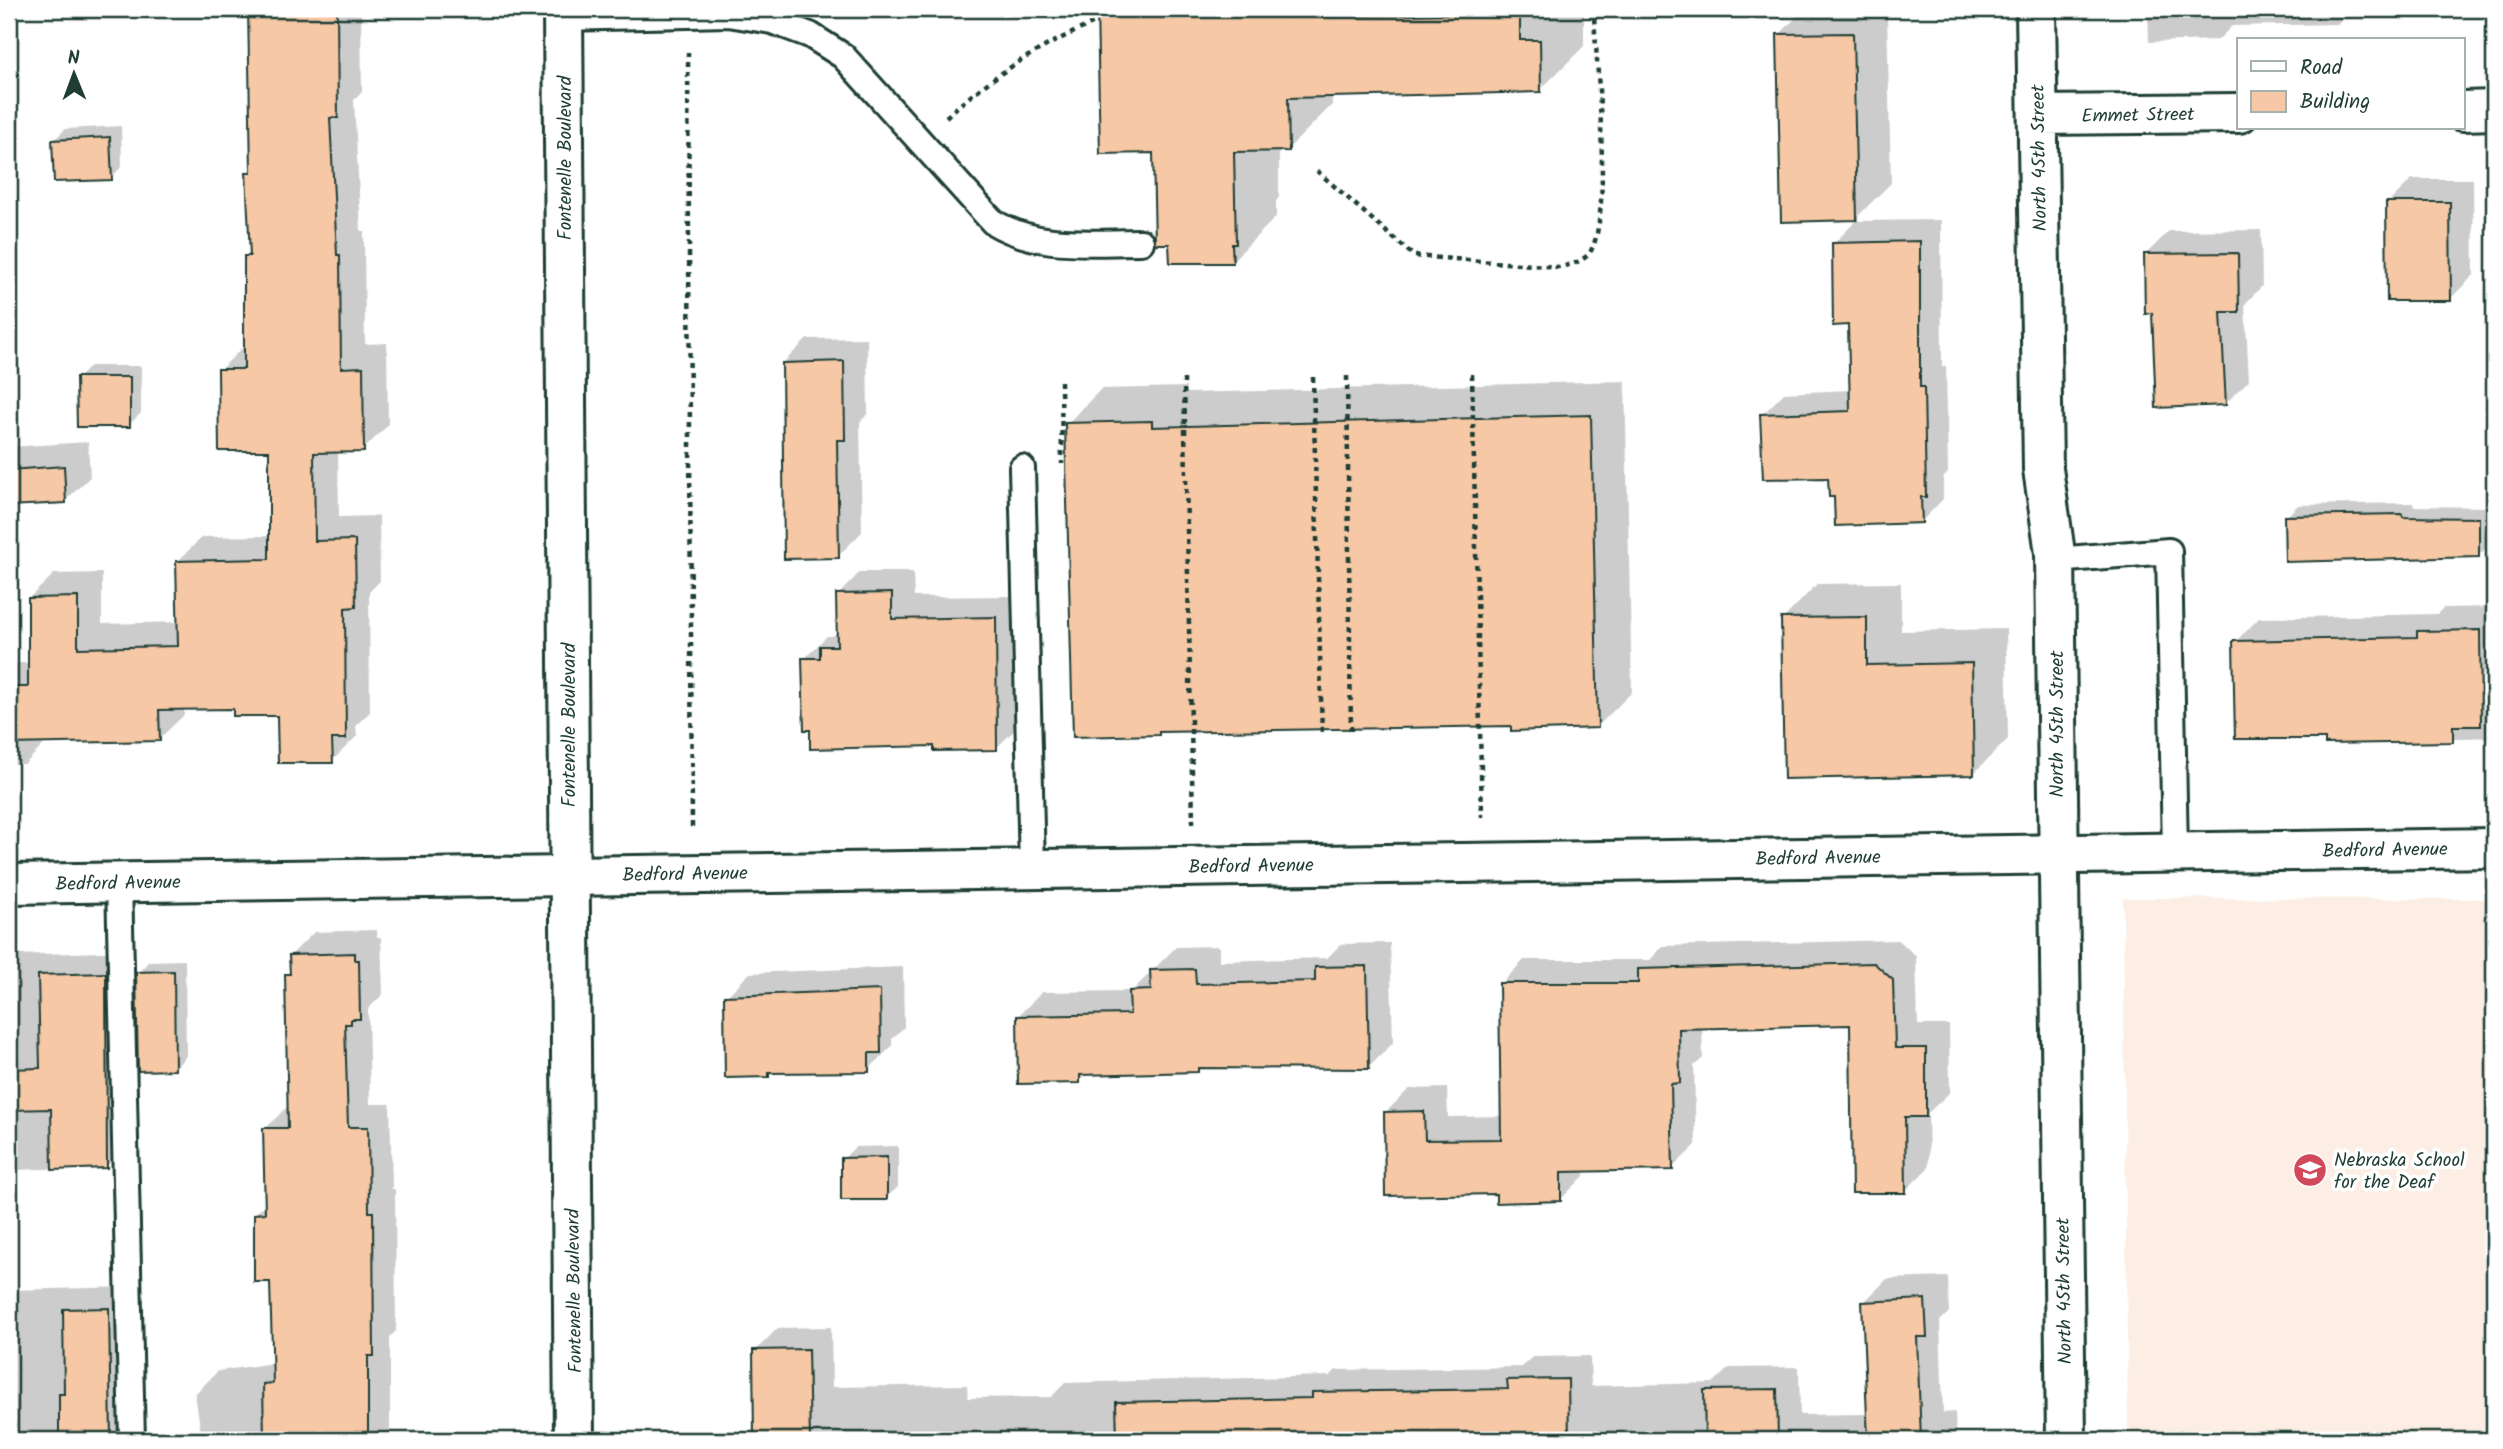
<svg xmlns="http://www.w3.org/2000/svg" width="2503" height="1449" font-family="Kalam,sans-serif">
<style>
.built{fill:#fceee4}
.shadow{fill:#0003}
.building{fill:#f6c8a5;stroke:#1f3d34;stroke-width:2}
.lines{fill:none;stroke-linecap:round;stroke-linejoin:round}
.service-casing{stroke:#1f3d34;stroke-width:30}
.minor-casing{stroke:#1f3d34;stroke-width:44}
.tertiary-casing{stroke:#1f3d34;stroke-width:44}
.secondary-casing{stroke:#1f3d34;stroke-width:44}
.path{stroke:#1f3d34;stroke-width:4.5;stroke-dasharray:5 5;stroke-linecap:butt}
.service{stroke:#fff;stroke-width:24}
.minor{stroke:#fff;stroke-width:38}
.tertiary{stroke:#fff;stroke-width:38}
.secondary{stroke:#fff;stroke-width:38}
.labels{text-anchor:middle;stroke-width:7;stroke-linejoin:round;paint-order:stroke}
.street-label{font-size:19px;fill:#1f3d34;stroke:#fff}
.poi-label{font-size:19px;fill:#1f3d34;stroke:#fff;text-anchor:start}
</style>
<rect width="100%" height="100%" fill="#fff"/>
<filter id="ink" filterUnits="userSpaceOnUse"><feTurbulence type="fractalNoise" baseFrequency=".0143" numOctaves="2"/><feDisplacementMap in="SourceGraphic" scale="14" xChannelSelector="R" yChannelSelector="G"/><feConvolveMatrix kernelMatrix="1 2 1 2 8 2 1 2 1" color-interpolation-filters="sRGB"/></filter>
<g filter="url(#ink)">
<!-- built -->
<path class="built" d="M 2123,898 L 2494,899 L 2494,1440 L 2128,1440 Z"/>
<!-- shadow -->
<path class="shadow" d="M 229,9 L 361,9 L 362,92 L 354,100 L 361,231 L 364,231 L 365,344 L 387,343 L 388,425 L 363,450 L 338,450 L 339,517 L 379,516 L 380,581 L 369,592 L 370,712 L 356,725 L 357,736 L 332,761 L 278,714 L 234,707 L 184,708 L 184,715 L 159,739 L 47,741 L 25,764 L 9,764 L 9,663 L 30,663 L 29,598 L 54,574 L 102,573 L 102,624 L 179,622 L 177,562 L 202,537 L 271,536 L 271,449 L 220,370 L 246,344 L 245,257 L 252,250 L 248,172 L 252,168 L 250,10 Z
M 1099,9 L 1584,9 L 1584,46 L 1540,90 L 1332,96 L 1332,105 L 1288,149 L 1279,150 L 1279,197 L 1276,201 L 1276,217 L 1232,261 L 1171,242 L 1155,152 L 1102,153 Z
M 1804,9 L 1911,9 L 1887,11 L 1891,183 L 1856,218 L 1779,35 Z
M 2148,9 L 2438,9 L 2431,16 L 2345,17 L 2338,24 L 2232,26 L 2218,40 L 2149,42 Z
M 121,126 L 122,166 L 111,178 L 53,141 L 65,129 Z
M 2412,179 L 2473,179 L 2474,275 L 2450,299 L 2388,203 Z
M 1941,220 L 1942,366 L 1946,366 L 1948,473 L 1943,478 L 1943,499 L 1921,522 L 1830,476 L 1762,415 L 1784,393 L 1851,390 L 1849,323 L 1833,244 L 1856,221 Z
M 2261,230 L 2262,286 L 2245,304 L 2249,380 L 2225,404 L 2145,255 L 2169,231 Z
M 867,338 L 868,414 L 860,422 L 862,532 L 838,556 L 783,363 L 807,339 Z
M 90,366 L 141,366 L 141,413 L 129,425 L 78,378 Z
M 1625,381 L 1632,692 L 1597,727 L 1512,724 L 1161,730 L 1158,733 L 1067,424 L 1101,389 L 1186,387 L 1186,393 Z
M 88,442 L 90,477 L 65,501 L 9,505 L 9,447 Z
M 2413,503 L 2414,506 L 2490,507 L 2490,544 L 2478,556 L 2286,517 L 2298,505 Z
M 860,572 L 913,572 L 914,597 L 1017,596 L 1019,726 L 996,748 L 936,745 L 804,659 L 827,636 L 833,636 L 839,630 L 838,595 Z
M 1901,583 L 1901,631 L 2006,629 L 2008,739 L 1973,774 L 1783,619 L 1817,584 Z
M 2494,607 L 2494,737 L 2327,742 L 2327,737 L 2235,642 L 2259,618 L 2437,614 L 2443,608 Z
M 377,930 L 377,937 L 381,937 L 383,994 L 368,1009 L 370,1104 L 390,1104 L 392,1189 L 395,1189 L 396,1331 L 390,1337 L 390,1440 L 202,1440 L 195,1394 L 218,1371 L 274,1363 L 271,1280 L 255,1214 L 266,1203 L 265,1129 L 289,1105 L 287,975 L 291,970 L 291,955 L 314,932 Z
M 9,938 L 15,938 L 16,955 L 128,951 L 128,1144 L 106,1167 L 12,1170 L 9,1176 Z
M 1898,940 L 1916,956 L 1918,1025 L 1949,1025 L 1950,1092 L 1928,1113 L 1929,1167 L 1905,1191 L 1852,1024 L 1702,1027 L 1703,1058 L 1694,1066 L 1696,1145 L 1672,1168 L 1584,1170 L 1584,1176 L 1560,1200 L 1497,1193 L 1385,1113 L 1409,1089 L 1447,1088 L 1448,1117 L 1503,1116 L 1501,984 L 1524,960 L 1650,960 L 1663,946 Z
M 1390,943 L 1393,1043 L 1369,1067 L 1200,1067 L 1197,1070 L 1088,1073 L 1079,1082 L 1018,1016 L 1042,992 L 1132,991 L 1176,947 L 1219,946 L 1219,961 L 1327,958 L 1341,944 Z
M 185,960 L 186,1056 L 175,1068 L 138,973 L 149,961 Z
M 903,967 L 904,1027 L 892,1039 L 892,1046 L 868,1070 L 773,1072 L 769,1076 L 726,997 L 750,973 Z
M 898,1146 L 898,1187 L 886,1198 L 843,1159 L 855,1147 Z
M 1948,1277 L 1949,1312 L 1940,1321 L 1943,1413 L 1955,1412 L 1956,1440 L 766,1440 L 755,1351 L 778,1328 L 831,1327 L 832,1387 L 967,1385 L 968,1398 L 1051,1397 L 1065,1383 L 1330,1376 L 1336,1370 L 1522,1367 L 1532,1357 L 1590,1356 L 1591,1386 L 1713,1383 L 1729,1368 L 1799,1367 L 1800,1415 L 1868,1414 L 1864,1302 L 1887,1279 Z
M 130,1287 L 133,1424 L 117,1440 L 9,1440 L 9,1290 Z"/>
<!-- building -->
<path class="building" d="M 248,9 L 337,9 L 338,118 L 330,118 L 337,255 L 340,255 L 341,368 L 363,367 L 364,452 L 314,453 L 315,541 L 355,540 L 356,607 L 345,608 L 346,739 L 332,739 L 333,763 L 278,763 L 277,716 L 233,716 L 233,709 L 159,710 L 160,741 L 9,744 L 9,687 L 28,687 L 28,598 L 78,597 L 78,648 L 178,646 L 176,561 L 269,559 L 269,451 L 219,451 L 218,369 L 244,369 L 244,256 L 250,256 L 246,172 L 251,172 Z
M 1097,9 L 1286,9 L 1286,17 L 1520,13 L 1520,40 L 1540,40 L 1541,92 L 1288,98 L 1289,151 L 1234,152 L 1236,244 L 1232,244 L 1233,263 L 1170,263 L 1169,244 L 1155,244 L 1153,153 L 1100,154 Z
M 1853,33 L 1857,220 L 1781,222 L 1777,34 Z
M 110,137 L 112,180 L 54,182 L 52,140 Z
M 2386,202 L 2450,202 L 2451,301 L 2387,301 Z
M 1920,241 L 1920,387 L 1924,387 L 1926,497 L 1921,497 L 1922,523 L 1835,526 L 1834,497 L 1829,497 L 1828,478 L 1763,479 L 1760,414 L 1850,411 L 1848,325 L 1833,326 L 1832,243 Z
M 2238,253 L 2239,312 L 2221,312 L 2226,405 L 2156,408 L 2152,313 L 2145,314 L 2144,254 Z
M 844,361 L 845,440 L 837,440 L 839,558 L 784,559 L 782,363 Z
M 76,377 L 130,377 L 130,427 L 77,427 Z
M 1591,415 L 1598,728 L 1511,731 L 1511,726 L 1159,732 L 1159,735 L 1073,737 L 1065,423 L 1152,421 L 1152,427 Z
M 64,466 L 66,503 L 9,506 L 9,470 Z
M 2402,514 L 2403,517 L 2479,518 L 2479,557 L 2285,562 L 2284,516 Z
M 892,593 L 892,619 L 996,617 L 997,750 L 934,751 L 934,746 L 810,749 L 810,730 L 804,730 L 802,658 L 820,658 L 820,646 L 837,646 L 836,594 Z
M 1867,617 L 1867,665 L 1972,663 L 1974,775 L 1784,779 L 1781,618 Z
M 2480,630 L 2481,726 L 2453,726 L 2453,742 L 2325,744 L 2325,739 L 2235,739 L 2233,641 L 2417,637 L 2417,631 Z
M 355,953 L 355,960 L 359,960 L 360,1019 L 351,1019 L 351,1024 L 345,1024 L 348,1127 L 368,1127 L 369,1212 L 373,1212 L 374,1356 L 368,1356 L 368,1440 L 264,1440 L 263,1384 L 273,1383 L 270,1282 L 254,1282 L 254,1214 L 265,1213 L 263,1128 L 288,1128 L 285,974 L 290,974 L 289,955 Z
M 1874,963 L 1893,980 L 1895,1048 L 1926,1048 L 1926,1117 L 1905,1117 L 1906,1193 L 1852,1193 L 1850,1025 L 1679,1029 L 1680,1083 L 1671,1084 L 1673,1170 L 1561,1172 L 1561,1201 L 1496,1203 L 1496,1194 L 1385,1196 L 1384,1112 L 1424,1111 L 1425,1140 L 1501,1139 L 1499,983 L 1638,983 L 1638,969 Z
M 1367,966 L 1369,1069 L 1198,1068 L 1198,1072 L 1080,1075 L 1080,1083 L 1018,1084 L 1017,1016 L 1130,1014 L 1129,991 L 1151,990 L 1150,970 L 1195,969 L 1196,984 L 1315,981 L 1315,967 Z
M 174,971 L 175,1070 L 138,1071 L 136,972 Z
M 106,973 L 107,1168 L 52,1170 L 51,1109 L 9,1110 L 9,1069 L 40,1068 L 38,975 Z
M 880,990 L 881,1053 L 869,1053 L 869,1072 L 769,1073 L 769,1077 L 725,1078 L 724,996 Z
M 887,1157 L 887,1200 L 841,1200 L 841,1158 Z
M 1925,1299 L 1927,1337 L 1917,1337 L 1921,1440 L 1868,1440 L 1862,1302 Z
M 109,1308 L 111,1440 L 59,1440 L 59,1394 L 64,1394 L 63,1309 Z
M 808,1349 L 810,1440 L 754,1438 L 753,1350 Z
M 1568,1379 L 1569,1440 L 1117,1440 L 1116,1402 L 1312,1398 L 1312,1392 L 1508,1389 L 1507,1380 Z
M 1777,1389 L 1778,1440 L 1705,1440 L 1704,1390 Z"/>
<g class="lines">
<!-- service casing -->
<g class="service-casing">
<path id="service" d="M 563,18 L 728,14 L 772,21 L 810,35 L 843,56 L 993,222 C 1038,249 1090,242 1141,242
M 1022,468 L 1032,868
M 2055,560 L 2169,551 L 2175,852
M 119,882 L 132,1440"/>
</g>
<!-- minor casing -->
<g class="minor-casing">
<path id="minor" d="M 2036,9 L 2043,469 L 2055,553 L 2066,1440
M 2463,111 L 2494,110
M 2038,115 L 2239,113"/>
</g>
<!-- tertiary casing -->
<g class="tertiary-casing">
<path id="tertiary" d="M 9,884 L 2494,848"/>
</g>
<!-- secondary casing -->
<g class="secondary-casing">
<path id="secondary" d="M 563,9 L 574,1440"/>
</g>
<!-- path -->
<path class="path" d="M 688,52 L 692,830
M 946,117 C 991,76 1041,45 1097,22
M 1317,171 L 1414,256 L 1559,267 C 1570,265 1579,263 1588,255 C 1614,225 1596,61 1594,16 L 1590,9
M 1472,374 L 1482,817
M 1347,376 L 1351,736
M 1313,377 L 1322,736
M 1184,379 L 1193,823
M 1061,381 L 1062,464"/>
<!-- service -->
<use href="#service" class="service"/>
<!-- minor -->
<use href="#minor" class="minor"/>
<!-- tertiary -->
<use href="#tertiary" class="tertiary"/>
<!-- secondary -->
<use href="#secondary" class="secondary"/>
</g>
</g>
<!-- icons -->
<defs>
<g id="school-disc" transform="scale(1.75)"><circle r="9.5" fill="#d1495b" stroke="#fff"/><path d="M0-5L7-2L0 1L-7-2ZM-4 1L0 2.5L4 1V4Q0 6-4 4Z" fill="#fff"/></g>
</defs>
<g fill-rule="evenodd">
<use href="#school-disc" x="2310" y="1170"/>
</g>
<g class="labels">
<!-- street labels -->
<g class="street-label">
<text transform="translate(2138 114) rotate(-1)" y="7">Emmet Street</text>
<text transform="translate(564 158) rotate(-90)" y="7">Fontenelle Boulevard</text>
<text transform="translate(2038 158) rotate(-91)" y="7">North 45th Street</text>
<text transform="translate(2056 724) rotate(-90)" y="7">North 45th Street</text>
<text transform="translate(568 725) rotate(-90)" y="7">Fontenelle Boulevard</text>
<text transform="translate(2385 849) rotate(-1)" y="7">Bedford Avenue</text>
<text transform="translate(1818 857) rotate(-1)" y="7">Bedford Avenue</text>
<text transform="translate(1251 865) rotate(-1)" y="7">Bedford Avenue</text>
<text transform="translate(685 873) rotate(-1)" y="7">Bedford Avenue</text>
<text transform="translate(118 882) rotate(-1)" y="7">Bedford Avenue</text>
<text transform="translate(573 1291) rotate(-91)" y="7">Fontenelle Boulevard</text>
<text transform="translate(2063 1291) rotate(-91)" y="7">North 45th Street</text>
</g>
<!-- poi labels -->
<g class="poi-label">
<text x="2334" y="1166">Nebraska School<tspan x="2334" dy="22">for the Deaf</tspan></text>
</g>
</g>
<!-- margin -->
<rect width="2503" height="1449" fill="none" stroke="#fff" stroke-width="35"/>
<rect x="18" y="18" width="2468" height="1414" fill="none" stroke="#1f3d34" stroke-width="2.5" filter="url(#ink)"/>
<!-- legend -->
<rect x="2237" y="38" width="228" height="91" fill="#ffffff" stroke="#a5b1ae" stroke-width="2"/>
<rect x="2251" y="61" width="35" height="10" fill="#ffffff" stroke="#a5b1ae" stroke-width="2"/>
<text x="2300" y="74" font-size="21" fill="#1f3d34">Road</text>
<rect x="2251" y="91" width="35" height="21" fill="#f6c8a5" stroke="#a5b1ae" stroke-width="2"/>
<text x="2300" y="108" font-size="21" fill="#1f3d34">Building</text>
<!-- north arrow -->
<g transform="translate(74 74) rotate(359)" stroke="#ffffff" stroke-width="5" paint-order="stroke">
<path d="M0-5L12 26L0 18L-12 26Z" fill="#1f3d34"/>
<text y="-10" font-size="19" font-weight="bold" text-anchor="middle" fill="#1f3d34">N</text>
</g>
</svg>
